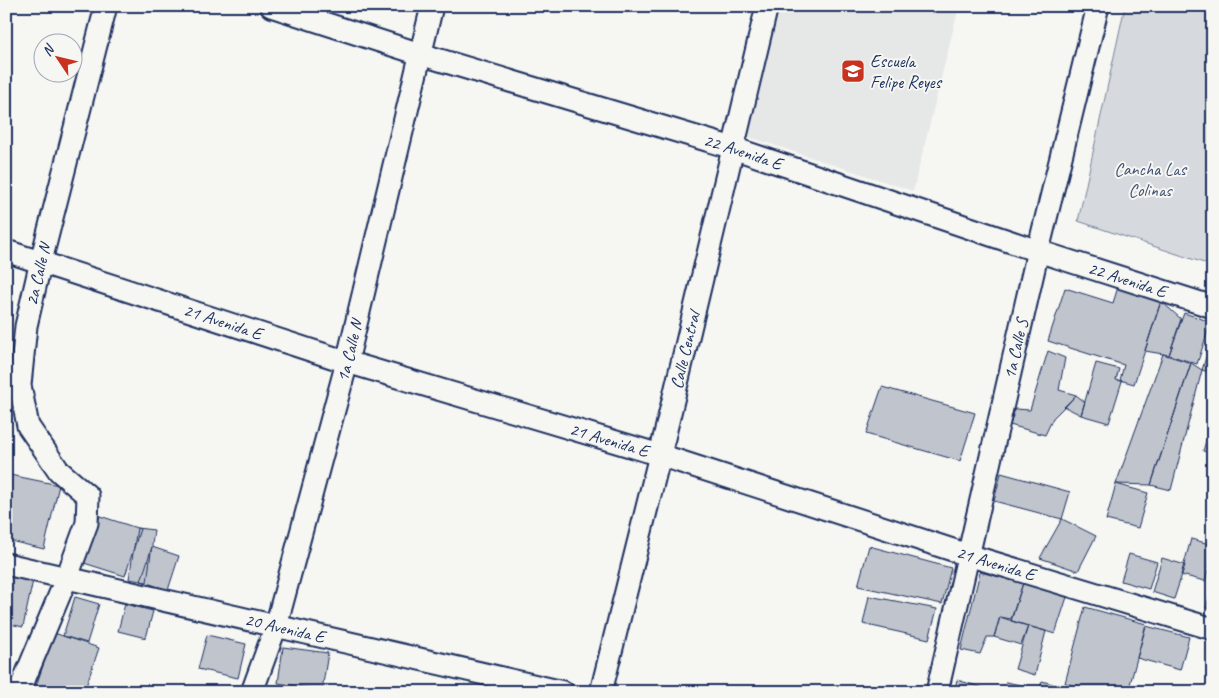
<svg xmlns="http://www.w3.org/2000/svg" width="1219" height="698" font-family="Caveat,sans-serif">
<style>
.built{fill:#e6e7e7}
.green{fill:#d6d9dd;stroke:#78849e}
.building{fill:#c0c4cd;stroke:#1b2f5e}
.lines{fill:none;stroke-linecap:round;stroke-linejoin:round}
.minor-casing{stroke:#1b2f5e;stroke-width:25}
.minor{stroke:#f6f6f2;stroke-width:21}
.labels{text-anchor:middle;stroke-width:4;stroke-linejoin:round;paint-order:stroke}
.poi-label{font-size:18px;fill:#1b2f5e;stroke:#f6f6f2;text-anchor:start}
.street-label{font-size:18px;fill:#1b2f5e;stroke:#f6f6f2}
.park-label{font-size:18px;fill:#405177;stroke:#f6f6f2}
</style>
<rect width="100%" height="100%" fill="#f6f6f2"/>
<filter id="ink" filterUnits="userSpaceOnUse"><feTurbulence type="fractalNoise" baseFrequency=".02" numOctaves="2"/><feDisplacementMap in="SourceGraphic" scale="10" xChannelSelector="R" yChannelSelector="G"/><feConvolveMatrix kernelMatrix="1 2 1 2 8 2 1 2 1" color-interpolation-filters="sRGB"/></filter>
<g filter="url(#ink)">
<!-- built -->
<path class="built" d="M 779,6 L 959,6 L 913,191 L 746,136 Z"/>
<!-- green -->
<path class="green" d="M 1125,6 L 1205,6 L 1213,8 L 1213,266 L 1078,221 Z"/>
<!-- building -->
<path class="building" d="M 1118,287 L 1161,301 L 1134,384 L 1120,380 L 1124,365 L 1048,341 L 1065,288 L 1113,303 Z
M 1161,301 L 1181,319 L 1169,355 L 1145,351 Z
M 1184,313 L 1211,322 L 1197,364 L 1169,355 Z
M 1213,335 L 1213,373 L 1202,370 Z
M 1048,351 L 1065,358 L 1059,390 L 1076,395 L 1053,418 L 1045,435 L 1010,425 L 1015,409 L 1030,410 Z
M 1163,354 L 1191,363 L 1151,485 L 1116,484 Z
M 1096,363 L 1119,369 L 1116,380 L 1122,381 L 1109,423 L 1081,415 Z
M 1191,363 L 1202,370 L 1171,490 L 1151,485 Z
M 882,387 L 975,413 L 960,461 L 866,434 Z
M 1076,395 L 1085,402 L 1081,415 L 1065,407 Z
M 1213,417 L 1213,454 L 1203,451 Z
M 1001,473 L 1070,492 L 1062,519 L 994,501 Z
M 10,475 L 59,485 L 44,549 L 6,540 L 6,492 Z
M 1116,484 L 1148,493 L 1138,528 L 1106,520 Z
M 100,516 L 140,529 L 125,576 L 84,563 Z
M 1062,519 L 1096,536 L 1078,571 L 1040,558 Z
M 137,528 L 154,530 L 147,582 L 129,579 Z
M 1191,539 L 1213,545 L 1213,553 L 1205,581 L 1181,575 Z
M 869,546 L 951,568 L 942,604 L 858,586 Z
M 152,547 L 179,556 L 168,590 L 141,581 Z
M 1129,554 L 1157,562 L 1149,589 L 1121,581 Z
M 1162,558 L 1185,565 L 1174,599 L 1152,592 Z
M 980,572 L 1023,583 L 1011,619 L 1000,617 L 994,637 L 987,637 L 980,654 L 961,650 Z
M 6,574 L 33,580 L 23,627 L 6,623 Z
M 1023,583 L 1067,597 L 1055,634 L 1011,621 Z
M 1213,584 L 1213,609 L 1206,608 Z
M 869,596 L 937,609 L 929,639 L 863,624 Z
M 75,597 L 99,604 L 87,643 L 63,636 Z
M 125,604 L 153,611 L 146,638 L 118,631 Z
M 1085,607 L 1146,624 L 1128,692 L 1097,692 L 1065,683 Z
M 1000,617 L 1028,626 L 1021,645 L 994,637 Z
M 1028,626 L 1046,631 L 1035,675 L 1015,669 Z
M 1146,626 L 1189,637 L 1180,670 L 1137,658 Z
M 54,633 L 99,648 L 84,692 L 43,692 L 35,689 Z
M 207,635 L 246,644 L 238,678 L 198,669 Z
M 283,647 L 328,653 L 322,690 L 278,683 Z
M 6,665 L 11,666 L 6,687 Z
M 957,680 L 997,692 L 954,692 Z
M 1042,681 L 1081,692 L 1039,692 Z
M 1006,682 L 1035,688 L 1034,692 L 1004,692 Z"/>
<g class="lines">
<!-- minor casing -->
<g class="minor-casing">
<g id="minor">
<path id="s1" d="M 271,6 L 420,54 L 733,148 L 1038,251 L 1213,307"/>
<path id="s2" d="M 6,251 L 347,362 L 660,455 L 968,555 L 1213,629"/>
<path id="s3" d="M 6,564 L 563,692"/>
<path id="s4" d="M 19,692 L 67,577 L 87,523 L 88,496 L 59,471 L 28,426 L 20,385 L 26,326 L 41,261 L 106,6"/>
<path id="s5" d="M 252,692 L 276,626 L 347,362 L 432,6"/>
<path id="s6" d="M 601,692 L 660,455 L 767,6"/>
<path id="s7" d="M 937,692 L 1038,251 L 1098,6"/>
</g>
</g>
<!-- minor -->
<use href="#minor" class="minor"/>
</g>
</g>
<!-- icons -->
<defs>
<g id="school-square" transform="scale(1.25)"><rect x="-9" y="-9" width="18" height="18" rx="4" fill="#c8321e" stroke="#f6f6f2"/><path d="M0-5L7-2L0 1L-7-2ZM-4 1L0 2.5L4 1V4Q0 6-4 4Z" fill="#fff"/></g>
</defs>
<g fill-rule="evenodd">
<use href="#school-square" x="853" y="71"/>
</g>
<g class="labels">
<!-- poi labels -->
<g class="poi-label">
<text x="870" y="67">Escuela<tspan x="870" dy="21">Felipe Reyes</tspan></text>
</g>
<!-- street labels -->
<g class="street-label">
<text dy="6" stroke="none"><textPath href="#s1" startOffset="494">22 Avenida E</textPath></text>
<text dy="6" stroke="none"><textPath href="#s4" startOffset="456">2a Calle N</textPath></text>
<text dy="6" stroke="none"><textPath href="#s1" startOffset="899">22 Avenida E</textPath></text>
<text dy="6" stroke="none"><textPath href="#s2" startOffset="228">21 Avenida E</textPath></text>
<text dy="6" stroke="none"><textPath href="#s6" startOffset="352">Calle Central</textPath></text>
<text dy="6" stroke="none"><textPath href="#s7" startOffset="352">1a Calle S</textPath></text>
<text dy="6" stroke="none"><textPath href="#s5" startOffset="355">1a Calle N</textPath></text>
<text dy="6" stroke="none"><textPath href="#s2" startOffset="632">21 Avenida E</textPath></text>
<text dy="6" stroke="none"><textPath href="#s2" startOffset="1038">21 Avenida E</textPath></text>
<text dy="6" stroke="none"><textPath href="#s3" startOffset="286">20 Avenida E</textPath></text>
</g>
<!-- park labels -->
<g class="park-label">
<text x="1150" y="175">Cancha Las<tspan x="1150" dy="21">Colinas</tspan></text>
</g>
</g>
<!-- margin -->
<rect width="1219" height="698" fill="none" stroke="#f6f6f2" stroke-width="25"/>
<rect x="12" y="12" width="1194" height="673" fill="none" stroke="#1b2f5e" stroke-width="2" filter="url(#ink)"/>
<!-- north arrow -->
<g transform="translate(58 58) rotate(305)"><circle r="24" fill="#f6f6f2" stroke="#9ea6b7"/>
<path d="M0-4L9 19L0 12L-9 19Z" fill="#c8321e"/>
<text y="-8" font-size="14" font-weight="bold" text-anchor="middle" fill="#1b2f5e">N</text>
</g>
</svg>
